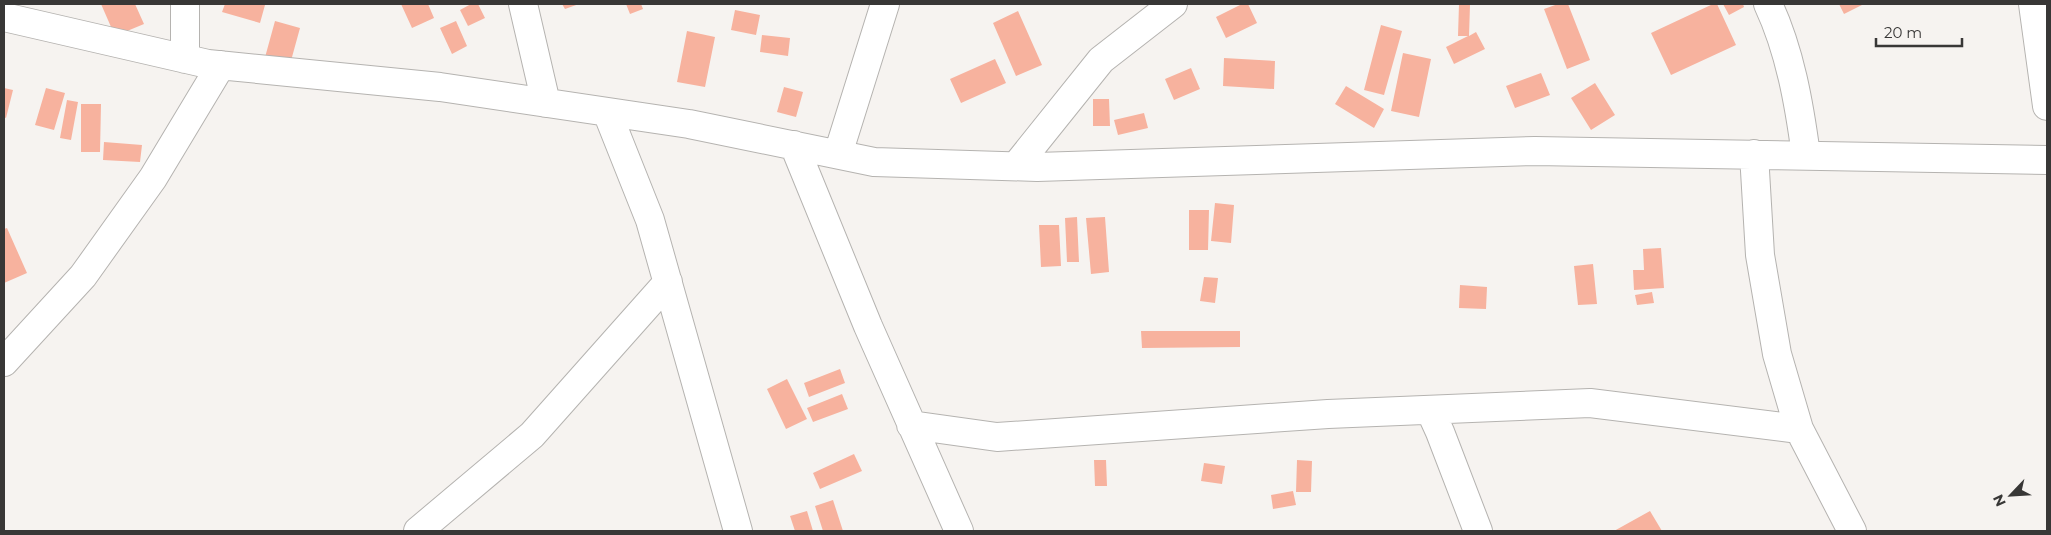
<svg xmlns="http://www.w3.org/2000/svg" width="2051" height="535" font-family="Montserrat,sans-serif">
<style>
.building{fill:#f7b29e}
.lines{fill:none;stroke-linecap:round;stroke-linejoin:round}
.minor-casing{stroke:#b5b3b0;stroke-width:30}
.minor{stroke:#fff;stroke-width:28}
</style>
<rect width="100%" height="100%" fill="#f6f3f0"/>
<!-- building -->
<path class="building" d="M 101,4 L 135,4 L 144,24 L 115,36 Z
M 225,4 L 265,5 L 260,23 L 222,12 Z
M 401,4 L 428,4 L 434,18 L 412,28 Z
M 471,4 L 478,4 L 485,18 L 468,26 L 460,10 Z
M 562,4 L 579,4 L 565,9 Z
M 626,4 L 641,4 L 643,9 L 630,14 Z
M 1242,4 L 1248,4 L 1257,23 L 1226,38 L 1216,17 Z
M 1459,4 L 1470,5 L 1469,36 L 1476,32 L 1485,49 L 1454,64 L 1446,47 L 1468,36 L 1458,36 Z
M 1558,4 L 1568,4 L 1590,60 L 1567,69 L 1544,9 Z
M 1713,4 L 1717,4 L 1736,45 L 1671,75 L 1651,33 Z
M 1723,4 L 1743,4 L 1744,7 L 1729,15 Z
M 1839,4 L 1864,4 L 1844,14 Z
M 735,10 L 760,15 L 756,35 L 731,30 Z
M 1018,11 L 1042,65 L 1016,76 L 993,23 Z
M 275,21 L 300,28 L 289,68 L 264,61 Z
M 456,21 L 467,46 L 452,54 L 440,28 Z
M 1381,25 L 1402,31 L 1384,95 L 1364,90 Z
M 687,31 L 715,37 L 705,87 L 677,82 Z
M 762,35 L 790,38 L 788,56 L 760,52 Z
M 1403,53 L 1431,59 L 1419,117 L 1391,111 Z
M 1224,58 L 1275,61 L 1274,89 L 1223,86 Z
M 995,59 L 1006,83 L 961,103 L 950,79 Z
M 1191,68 L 1200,89 L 1174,100 L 1165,79 Z
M 1541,73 L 1550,95 L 1515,108 L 1506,86 Z
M 1595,83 L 1615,115 L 1591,130 L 1571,98 Z
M 1346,86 L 1384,109 L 1374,128 L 1335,104 Z
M 784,87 L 803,92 L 796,117 L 777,112 Z
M 4,88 L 13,90 L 6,118 L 4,117 Z
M 46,88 L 65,93 L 54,130 L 35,125 Z
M 1093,99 L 1109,99 L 1110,126 L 1093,126 Z
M 67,100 L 78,102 L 71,140 L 60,138 Z
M 81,104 L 101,104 L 100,152 L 81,152 Z
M 1144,113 L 1148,128 L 1118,135 L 1114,120 Z
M 104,142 L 142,145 L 140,162 L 103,160 Z
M 1215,203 L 1234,205 L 1231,243 L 1211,241 Z
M 1189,210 L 1209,210 L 1208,250 L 1189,250 Z
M 1077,217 L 1079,262 L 1067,262 L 1065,218 Z
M 1105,217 L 1109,272 L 1091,274 L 1086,218 Z
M 1039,225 L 1059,225 L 1061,266 L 1041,267 Z
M 7,228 L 27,273 L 4,283 L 4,229 Z
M 1661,248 L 1664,288 L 1634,290 L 1633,270 L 1644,270 L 1643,249 Z
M 1593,264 L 1597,304 L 1578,305 L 1574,266 Z
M 1204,277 L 1218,278 L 1215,303 L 1200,301 Z
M 1460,285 L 1487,287 L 1486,309 L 1459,308 Z
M 1652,292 L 1654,303 L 1637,305 L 1635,295 Z
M 1141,331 L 1240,331 L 1240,347 L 1142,348 Z
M 840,369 L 845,383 L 809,397 L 804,383 Z
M 787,379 L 807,419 L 786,429 L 767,389 Z
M 842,394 L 848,409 L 813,422 L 807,408 Z
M 854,454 L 862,471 L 820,489 L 813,473 Z
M 1094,460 L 1106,460 L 1107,486 L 1095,486 Z
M 1297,460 L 1312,461 L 1311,492 L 1296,492 Z
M 1204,463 L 1225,466 L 1222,484 L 1201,481 Z
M 1293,491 L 1296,505 L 1273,509 L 1271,495 Z
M 833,500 L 843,531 L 823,531 L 815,506 Z
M 807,511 L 813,531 L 795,531 L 790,516 Z
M 1650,511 L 1662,531 L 1614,531 Z"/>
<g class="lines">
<!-- minor casing -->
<g class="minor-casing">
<path id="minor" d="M 523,4 L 546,103
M 1768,4 C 1790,51 1799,103 1806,155
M 2033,4 L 2047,106
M 4,17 L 208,64 L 440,87 L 689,124 L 874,162 L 1037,167 L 1535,151 L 2047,160
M 185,59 L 185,4
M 607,112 L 650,220 L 738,531
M 794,145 L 868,326 L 959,531
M 838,154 L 885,4
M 1754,154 L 1760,255 L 1777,354 L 1799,429 L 1852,531
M 1016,166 L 1101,60 L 1173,4
M 4,362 L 83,276 L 153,178 L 221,65
M 1430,410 L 1440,432 L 1478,531
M 911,425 L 997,437 L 1328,414 L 1590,403 L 1799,429
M 418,531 L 532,435 L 668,282"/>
</g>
<!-- minor -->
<use href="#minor" class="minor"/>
</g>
<!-- border -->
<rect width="2051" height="535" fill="none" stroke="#383736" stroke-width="10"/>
<!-- north arrow -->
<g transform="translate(2011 495) rotate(245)" stroke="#f6f3f0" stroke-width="4" paint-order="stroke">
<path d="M0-4L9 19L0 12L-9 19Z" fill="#383736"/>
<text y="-8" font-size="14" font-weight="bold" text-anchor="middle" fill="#383736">N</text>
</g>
<!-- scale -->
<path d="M1876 38v8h86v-8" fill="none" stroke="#383736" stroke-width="2.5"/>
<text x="1884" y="38" font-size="15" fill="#383736" stroke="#f6f3f0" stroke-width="4" paint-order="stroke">20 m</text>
</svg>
